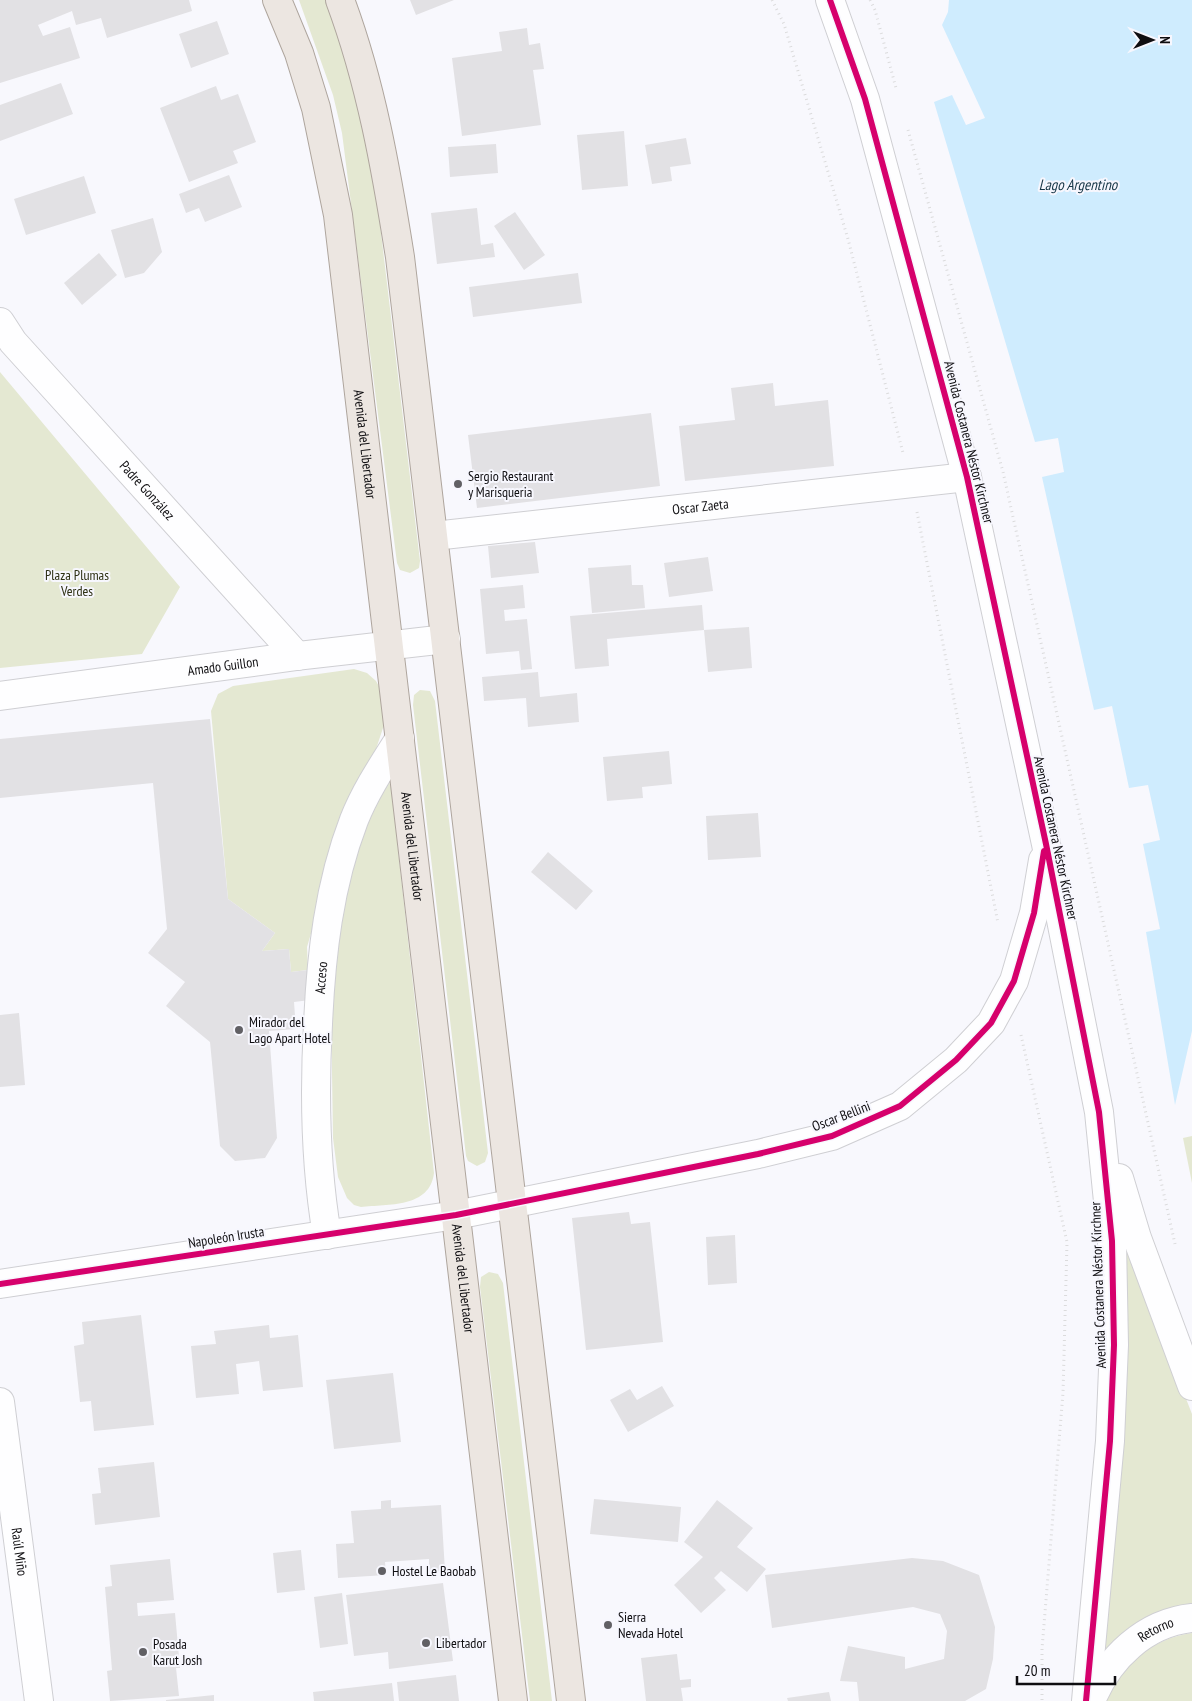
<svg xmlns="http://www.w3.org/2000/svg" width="1192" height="1701" font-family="'PT Sans Narrow',sans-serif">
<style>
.green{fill:#e4e8d2}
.water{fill:#cfecfe}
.building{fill:#e2e1e4}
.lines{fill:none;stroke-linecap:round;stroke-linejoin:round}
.minor-casing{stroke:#cfcfd3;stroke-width:30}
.major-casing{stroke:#aea59d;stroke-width:30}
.path{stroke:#dbdbdc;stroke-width:3;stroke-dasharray:1 4;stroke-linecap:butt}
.minor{stroke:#fefeff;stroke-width:28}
.major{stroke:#ece6e1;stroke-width:28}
.cycleway-casing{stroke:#f7f7fe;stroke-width:9}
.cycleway{stroke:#d6006c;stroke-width:6}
.poi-dot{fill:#616064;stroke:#f7f7fe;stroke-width:2}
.labels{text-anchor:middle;stroke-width:4;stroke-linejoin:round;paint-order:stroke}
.street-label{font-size:14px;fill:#0f0e11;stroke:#f7f7fe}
.poi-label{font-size:14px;fill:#0f0e11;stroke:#f7f7fe;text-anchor:start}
.park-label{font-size:14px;fill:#2c2f12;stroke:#f7f7fe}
.water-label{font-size:15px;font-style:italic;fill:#153546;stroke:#f7f7fe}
</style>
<rect width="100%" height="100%" fill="#f8f8fd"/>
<!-- green -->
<path class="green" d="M 299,0 L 325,0 L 345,52 L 374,174 L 420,561 L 419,568 L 410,573 L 400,570 L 397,563 L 342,133 L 333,95 Z
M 0,372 L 180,587 L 142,654 L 0,668 Z
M 354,669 L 367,673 L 376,681 L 381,690 L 385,722 L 375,752 L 352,795 L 307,947 L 308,970 L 291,972 L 289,949 L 262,951 L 275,933 L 228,899 L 211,711 L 218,694 L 233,686 Z
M 420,690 L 430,691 L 435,701 L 488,1153 L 485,1162 L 477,1166 L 468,1161 L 466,1156 L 413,705 L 414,695 Z
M 387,777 L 391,787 L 434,1173 C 430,1208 388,1204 361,1207 L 354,1205 L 347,1198 L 338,1177 L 333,1138 L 331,1007 L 336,926 L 355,843 Z
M 1192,1136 L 1192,1183 L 1183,1138 Z
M 1123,1237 L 1192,1414 L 1192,1606 L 1101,1657 Z
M 489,1272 L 498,1274 L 503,1283 L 552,1701 L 530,1701 L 480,1287 L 481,1277 Z
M 1192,1633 L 1192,1701 L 1106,1701 C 1121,1665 1153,1638 1192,1633 Z"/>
<!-- water -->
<path class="water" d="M 949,0 L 1192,0 L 1192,1031 L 1175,1105 L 1146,932 L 1160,929 L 1143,844 L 1160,840 L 1148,785 L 1129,788 L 1112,706 L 1094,710 L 1042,477 L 1064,472 L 1058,438 L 1035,442 L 934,102 L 952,95 L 966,125 L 985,118 L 942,25 L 948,12 Z"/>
<!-- building -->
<path class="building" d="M 0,0 L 189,0 L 192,11 L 107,38 L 101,18 L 76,25 L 72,11 L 38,25 L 43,36 L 70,27 L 80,58 L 0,83 Z
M 410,0 L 454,0 L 416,15 Z
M 217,21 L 229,54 L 191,68 L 179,34 Z
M 527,28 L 529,45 L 540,43 L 544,69 L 533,70 L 541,125 L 462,136 L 452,58 L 502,51 L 499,32 Z
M 61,83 L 73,114 L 0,141 L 0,105 Z
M 216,86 L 221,100 L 238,94 L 256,142 L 233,151 L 238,163 L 189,182 L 160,108 Z
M 624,131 L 628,186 L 582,190 L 577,135 Z
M 686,138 L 691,164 L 670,167 L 672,181 L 652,184 L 645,145 Z
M 496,144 L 498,173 L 450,177 L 448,147 Z
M 229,175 L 242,207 L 205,222 L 199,208 L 186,213 L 179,194 Z
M 84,176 L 96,213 L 26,235 L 14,199 Z
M 477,208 L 481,245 L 493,243 L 495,257 L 437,264 L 431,213 Z
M 515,212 L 545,255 L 524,270 L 494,226 Z
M 153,218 L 162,252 L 144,273 L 125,278 L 111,230 Z
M 99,253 L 117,275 L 82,305 L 64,283 Z
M 578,273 L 582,303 L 473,317 L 469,287 Z
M 773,383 L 775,406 L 828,400 L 834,466 L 685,481 L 679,426 L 735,420 L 731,388 Z
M 651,413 L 660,486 L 477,508 L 468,435 Z
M 535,542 L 539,573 L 491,578 L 488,546 Z
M 708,557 L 713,591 L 669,597 L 664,563 Z
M 631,565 L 632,585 L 643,585 L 645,608 L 592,613 L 588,568 Z
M 523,585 L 525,608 L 504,610 L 505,621 L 527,619 L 532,669 L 521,670 L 519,651 L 486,654 L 480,589 Z
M 702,605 L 704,630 L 607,639 L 609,666 L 575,669 L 570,616 Z
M 749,627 L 752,668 L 708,672 L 704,630 Z
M 538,672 L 540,697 L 577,693 L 579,722 L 528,727 L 526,698 L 484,701 L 482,677 Z
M 210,719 L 228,899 L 275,933 L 262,951 L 289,949 L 291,972 L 308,970 L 310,1000 L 294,1002 L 296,1029 L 269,1031 L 277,1138 L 265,1158 L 235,1161 L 220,1146 L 210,1042 L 166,1006 L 185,982 L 148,953 L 167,929 L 153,783 L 0,798 L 0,739 Z
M 669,751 L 672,784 L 642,787 L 643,798 L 607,801 L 603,757 Z
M 758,813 L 761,857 L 708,860 L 706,816 Z
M 548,852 L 593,891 L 576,910 L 531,872 Z
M 19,1013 L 25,1085 L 0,1087 L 0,1015 Z
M 629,1212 L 631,1224 L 650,1222 L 663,1342 L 586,1350 L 572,1218 Z
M 735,1235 L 737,1283 L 708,1285 L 706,1237 Z
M 141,1315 L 154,1425 L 94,1431 L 91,1401 L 80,1402 L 74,1346 L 84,1344 L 82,1322 Z
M 269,1325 L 270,1338 L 298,1335 L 303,1387 L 263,1391 L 259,1361 L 236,1364 L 239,1394 L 196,1398 L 191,1346 L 216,1344 L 214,1331 Z
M 393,1373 L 401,1442 L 334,1449 L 326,1380 Z
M 662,1386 L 674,1406 L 628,1432 L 610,1400 L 630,1389 L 637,1400 Z
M 154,1462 L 160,1517 L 95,1525 L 92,1494 L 101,1493 L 98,1468 Z
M 594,1499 L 681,1507 L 678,1542 L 590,1534 Z
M 391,1500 L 391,1508 L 441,1505 L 445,1571 L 429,1572 L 429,1559 L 385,1562 L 386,1575 L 338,1578 L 336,1544 L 354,1543 L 351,1511 L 381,1509 L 381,1501 Z
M 717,1500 L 753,1528 L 737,1547 L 766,1569 L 747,1592 L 721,1571 L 714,1578 L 726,1590 L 701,1613 L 674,1585 L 703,1557 L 684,1542 Z
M 301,1550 L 305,1590 L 277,1593 L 273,1553 Z
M 912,1558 L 943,1561 L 979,1575 L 995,1627 L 993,1659 L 986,1689 L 965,1701 L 859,1701 L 857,1682 L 840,1681 L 848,1646 L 905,1657 L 905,1669 L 944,1659 L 947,1631 L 940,1614 L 913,1607 L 772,1628 L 765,1575 Z
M 170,1559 L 174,1600 L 137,1603 L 138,1616 L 175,1613 L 180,1668 L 176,1668 L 179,1696 L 110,1701 L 107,1671 L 112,1670 L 105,1587 L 112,1586 L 110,1565 Z
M 443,1583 L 453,1661 L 389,1669 L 388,1652 L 354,1656 L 346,1595 Z
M 342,1593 L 348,1644 L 320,1648 L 314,1597 Z
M 677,1654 L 680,1680 L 691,1679 L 691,1687 L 681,1688 L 683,1701 L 646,1701 L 641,1658 Z
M 456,1675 L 459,1701 L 399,1701 L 397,1682 Z
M 392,1683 L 394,1701 L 314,1701 L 313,1692 Z
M 829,1692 L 831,1701 L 788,1701 L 787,1698 Z
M 214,1695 L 214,1701 L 166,1701 L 166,1700 Z"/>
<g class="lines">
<!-- minor casing -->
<g class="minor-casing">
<g id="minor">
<path d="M 830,0 L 865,99 L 967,477 L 1046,844 L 1099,1112 L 1112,1241 L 1114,1345 L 1110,1441 L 1086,1701"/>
<path id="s1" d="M 0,322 L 13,342 L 297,656"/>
<path id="s2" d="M 434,536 L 967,477"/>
<path id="s3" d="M 0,696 L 297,656 L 446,639"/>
<path d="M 1119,1178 L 1137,1238 L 1192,1386"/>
<path id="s4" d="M 327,1235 C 315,1164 314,1095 318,1024 C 321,955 329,885 354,820 C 366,790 383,765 400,738"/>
<path d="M 0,1284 L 456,1215 L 758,1154 L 832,1136 L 900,1106 L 956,1060 L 991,1023 L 1014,981 L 1034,913 L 1043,860"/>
<path id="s5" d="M 0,1402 L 39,1701"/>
<path id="s6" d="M 1091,1701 C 1108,1658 1145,1623 1192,1618"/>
</g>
</g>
<!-- major casing -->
<g class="major-casing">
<g id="major">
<path id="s7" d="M 277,0 L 299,53 L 316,108 L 338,215 L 513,1701"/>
<path d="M 340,0 C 371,83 386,169 400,257 L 571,1701"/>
</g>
</g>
<!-- path -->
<path class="path" d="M 772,0 L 784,24 L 848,239 L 903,453
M 870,0 L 875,10 L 896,88
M 908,130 L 1003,472 L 1175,1244
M 917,512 L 998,923
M 1021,1035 L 1067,1242 L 1063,1393 L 1042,1649 L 1042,1701"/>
<!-- minor -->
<use href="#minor" class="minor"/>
<!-- major -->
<use href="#major" class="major"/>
<!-- cycleway casing -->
<g class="cycleway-casing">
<path id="cycleway" d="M 830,0 L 865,99 L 967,477 L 1046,844 L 1099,1112 L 1112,1241 L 1114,1345 L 1110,1441 L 1086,1701
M 0,1284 L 456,1215 L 758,1154 L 832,1136 L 900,1106 L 956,1060 L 991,1023 L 1014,981 L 1034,913 L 1044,851"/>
</g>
<!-- cycleway -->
<use href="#cycleway" class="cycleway"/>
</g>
<!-- markers -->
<g class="poi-dot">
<circle cx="458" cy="484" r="5"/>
<circle cx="239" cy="1030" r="5"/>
<circle cx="382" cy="1571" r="5"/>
<circle cx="608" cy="1625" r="5"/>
<circle cx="426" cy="1643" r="5"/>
<circle cx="143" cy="1652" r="5"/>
</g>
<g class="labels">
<!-- street labels -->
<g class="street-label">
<text transform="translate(969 442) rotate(76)" y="5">Avenida Costanera Néstor Kirchner</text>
<text dy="5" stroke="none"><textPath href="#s7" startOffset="455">Avenida del Libertador</textPath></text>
<text dy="5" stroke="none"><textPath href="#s1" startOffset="224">Padre González</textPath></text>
<text dy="5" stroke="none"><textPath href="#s2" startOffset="268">Oscar Zaeta</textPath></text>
<text dy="5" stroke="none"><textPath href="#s3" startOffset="225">Amado Guillon</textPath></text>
<text transform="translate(1056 838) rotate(78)" y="5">Avenida Costanera Néstor Kirchner</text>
<text dy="5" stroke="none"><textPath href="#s7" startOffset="860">Avenida del Libertador</textPath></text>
<text dy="5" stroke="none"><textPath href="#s4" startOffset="258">Acceso</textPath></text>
<text transform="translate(841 1116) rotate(-21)" y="5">Oscar Bellini</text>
<text transform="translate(226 1237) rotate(-9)" y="5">Napoleón Irusta</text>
<text dy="5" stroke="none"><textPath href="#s7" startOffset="1295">Avenida del Libertador</textPath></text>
<text transform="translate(1098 1285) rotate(-92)" y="5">Avenida Costanera Néstor Kirchner</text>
<text dy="5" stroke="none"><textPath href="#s5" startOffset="151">Raúl Miño</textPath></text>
<text dy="5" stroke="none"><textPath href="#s6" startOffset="99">Retorno</textPath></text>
</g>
<!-- poi labels -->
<g class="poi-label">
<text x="468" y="481">Sergio Restaurant<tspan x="468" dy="16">y Marisqueria</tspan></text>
<text x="249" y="1027">Mirador del<tspan x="249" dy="16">Lago Apart Hotel</tspan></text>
<text x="392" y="1576">Hostel Le Baobab</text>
<text x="618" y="1622">Sierra<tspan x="618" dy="16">Nevada Hotel</tspan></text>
<text x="436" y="1648">Libertador</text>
<text x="153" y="1649">Posada<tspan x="153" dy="16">Karut Josh</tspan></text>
</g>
<!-- park labels -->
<g class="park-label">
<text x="77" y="580">Plaza Plumas<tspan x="77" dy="16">Verdes</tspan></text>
</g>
<!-- water labels -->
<g class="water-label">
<text x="1078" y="190">Lago Argentino</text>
</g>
</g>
<!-- north arrow -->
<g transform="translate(1152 40) rotate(90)" stroke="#f7f7fe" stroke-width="4" paint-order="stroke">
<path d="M0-4L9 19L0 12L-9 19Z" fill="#0f0e11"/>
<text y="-8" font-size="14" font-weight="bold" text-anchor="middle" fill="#0f0e11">N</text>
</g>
<!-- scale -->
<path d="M1017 1676v8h98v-8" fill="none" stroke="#0f0e11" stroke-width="2.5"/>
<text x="1024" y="1676" font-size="15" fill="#0f0e11" stroke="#f7f7fe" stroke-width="4" paint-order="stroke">20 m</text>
</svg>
